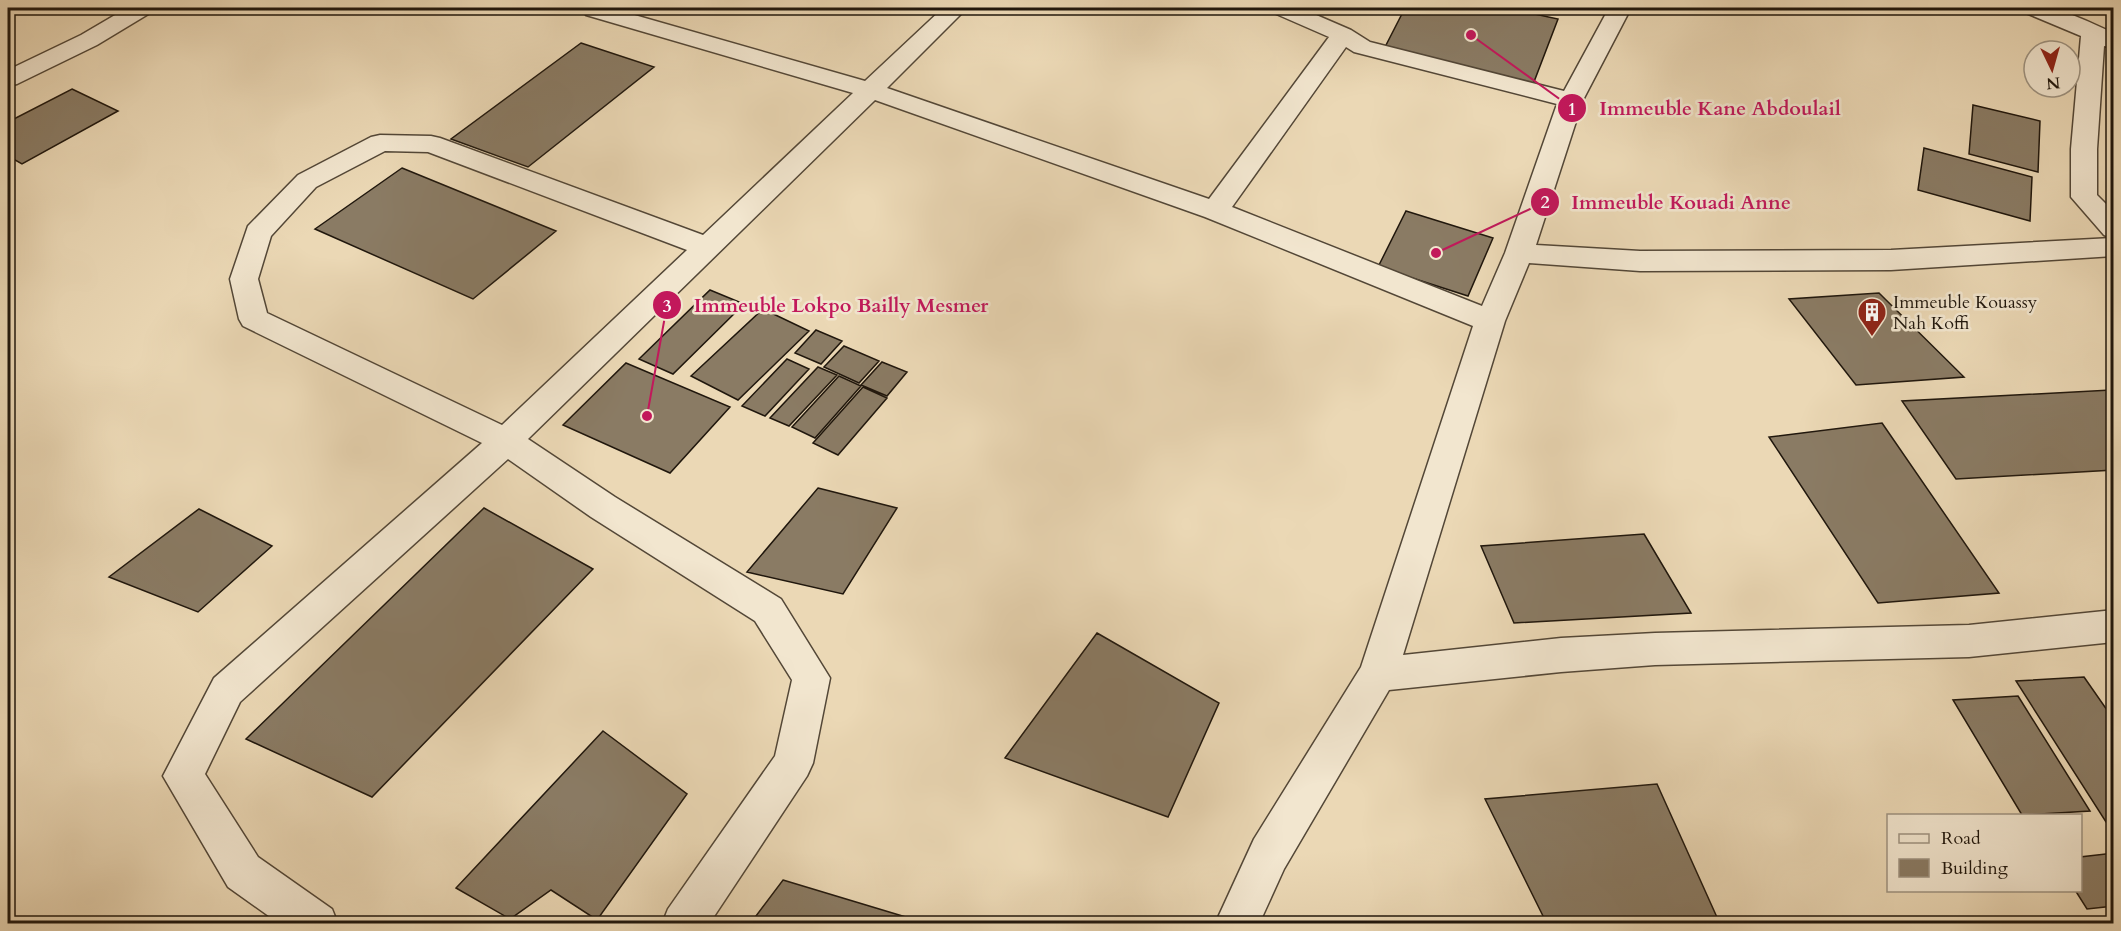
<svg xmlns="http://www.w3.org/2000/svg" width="2121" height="931" font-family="Cardo,serif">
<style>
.building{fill:#8a7b64;stroke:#20170d;stroke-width:1.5}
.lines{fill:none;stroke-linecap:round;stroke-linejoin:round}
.minor-casing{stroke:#534737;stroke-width:3}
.minor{fill:#f2e6cf;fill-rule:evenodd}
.labels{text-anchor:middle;stroke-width:5;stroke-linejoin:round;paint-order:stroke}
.poi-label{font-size:18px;fill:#20170d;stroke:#f2e6cf;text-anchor:start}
.leader{fill:none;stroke:#c2185b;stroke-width:2}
.callout-dot{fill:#c2185b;stroke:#f2e6cf;stroke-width:2}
.mark-label{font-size:18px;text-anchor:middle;font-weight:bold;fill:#fff}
.callout-label{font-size:20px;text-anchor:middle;font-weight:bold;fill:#c2185b;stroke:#f2e6cf;stroke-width:5;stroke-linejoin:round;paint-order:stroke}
</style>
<rect width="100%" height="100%" fill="#ebd8b5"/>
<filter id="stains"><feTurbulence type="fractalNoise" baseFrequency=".00333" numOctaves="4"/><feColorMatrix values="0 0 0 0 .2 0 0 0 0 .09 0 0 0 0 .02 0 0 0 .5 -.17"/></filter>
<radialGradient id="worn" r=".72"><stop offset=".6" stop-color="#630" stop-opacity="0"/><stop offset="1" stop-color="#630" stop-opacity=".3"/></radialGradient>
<!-- building -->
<path class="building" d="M 1405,8 L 1506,8 L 1558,19 L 1532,87 L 1383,51 Z
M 581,43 L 654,67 L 528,167 L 451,139 Z
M 72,89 L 118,111 L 22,164 L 8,156 L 8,122 Z
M 1973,105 L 2040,121 L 2038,172 L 1969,154 Z
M 1924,148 L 2032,177 L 2030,221 L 1918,190 Z
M 402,168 L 556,231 L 473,299 L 315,229 Z
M 1406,211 L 1493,238 L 1468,296 L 1378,267 Z
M 710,290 L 744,304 L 673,374 L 639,359 Z
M 1879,293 L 1964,377 L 1856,385 L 1789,299 Z
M 763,309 L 809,331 L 738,400 L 691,376 Z
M 816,330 L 842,341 L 821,364 L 795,353 Z
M 844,346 L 879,361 L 859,383 L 824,367 Z
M 787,359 L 809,369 L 765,416 L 742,406 Z
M 882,362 L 907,372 L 887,396 L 861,385 Z
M 626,363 L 730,407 L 670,473 L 563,425 Z
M 818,367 L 837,375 L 789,426 L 770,418 Z
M 839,376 L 861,386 L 815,438 L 792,427 Z
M 863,387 L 887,398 L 838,455 L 813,443 Z
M 2111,390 L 2114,394 L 2114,470 L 1956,479 L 1902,401 Z
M 1882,423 L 1999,593 L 1878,603 L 1769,437 Z
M 818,488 L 897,508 L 843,594 L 747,572 Z
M 484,508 L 593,569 L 372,797 L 246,739 Z
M 199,509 L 272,546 L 198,612 L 109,577 Z
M 1644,534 L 1691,613 L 1514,623 L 1481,546 Z
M 1097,633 L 1219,703 L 1168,817 L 1005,758 Z
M 2084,677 L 2114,720 L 2114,821 L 2106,822 L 2016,681 Z
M 2018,696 L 2090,811 L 2022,815 L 1953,700 Z
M 603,731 L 687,794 L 597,920 L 551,890 L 510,919 L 456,888 Z
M 1657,784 L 1720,924 L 1547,924 L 1485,799 Z
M 2114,853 L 2114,906 L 2087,909 L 2075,890 L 2080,890 L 2080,857 Z
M 783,880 L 929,924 L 750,924 Z
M 2114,916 L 2114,924 L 2082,924 L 2080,921 Z"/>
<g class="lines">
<!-- minor casing -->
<g class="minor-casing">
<path id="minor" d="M 127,8 L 153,8 L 150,13 L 97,45 L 17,84 L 8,86 L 8,70 L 81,35 Z
M 584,8 L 610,8 L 865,81 L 943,8 L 967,8 L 887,88 L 1209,199 L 1329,37 L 1274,13 L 1271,8 L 1300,8 L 1351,30 L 1370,42 L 1564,91 L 1609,8 L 1631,8 L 1583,100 L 1536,245 L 1640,251 L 1891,250 L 2112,238 L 2104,235 L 2071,197 L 2071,149 L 2081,36 L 2026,13 L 2023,8 C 2057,4 2083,20 2114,33 L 2114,48 L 2104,46 L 2097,149 L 2097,195 L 2114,212 L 2114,256 L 1891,270 L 1640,271 L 1529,263 L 1505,321 L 1403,655 L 1561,638 L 1655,633 L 1969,625 L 2114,610 L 2114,642 L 1969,657 L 1655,665 L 1561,672 L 1389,690 L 1284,869 L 1259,924 L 1215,924 L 1254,839 L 1361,667 L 1473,326 L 1205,217 L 875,100 L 528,439 L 615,497 L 781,599 L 830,678 L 813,763 L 807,776 L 709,924 L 662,924 L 668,909 L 775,756 L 792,680 L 755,621 L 591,517 L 508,459 L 240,702 L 205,774 L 258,857 L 332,909 L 338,924 L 280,924 L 228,887 L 163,776 L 214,678 L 482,443 L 243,326 L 239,319 L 230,279 L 248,226 L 298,175 L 371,137 L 380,135 L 431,136 L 440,138 L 703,235 L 853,93 L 586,15 L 583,10 ZM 1346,47 L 1354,52 L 1557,104 L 1505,253 L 1482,306 L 1232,207 ZM 385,151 L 428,152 L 687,250 L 502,425 L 267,313 L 258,279 L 271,236 L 316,187 Z"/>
</g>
<!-- minor -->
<use href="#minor" class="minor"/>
</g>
<!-- icons -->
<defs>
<g id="building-pin" transform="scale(1.5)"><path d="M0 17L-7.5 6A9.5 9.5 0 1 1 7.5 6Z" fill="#8f2418" stroke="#f2e6cf"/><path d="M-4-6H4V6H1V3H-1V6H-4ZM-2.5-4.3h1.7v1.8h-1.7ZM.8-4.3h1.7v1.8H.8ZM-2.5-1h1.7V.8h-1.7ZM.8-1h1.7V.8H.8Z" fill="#fff"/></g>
</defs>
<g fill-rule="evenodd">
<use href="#building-pin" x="1872" y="312"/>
</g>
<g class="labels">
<!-- poi labels -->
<g class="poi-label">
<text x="1893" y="308">Immeuble Kouassy<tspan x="1893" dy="21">Nah Koffi</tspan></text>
</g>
</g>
<!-- callouts -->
<path class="leader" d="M1471 35L1572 108M1436 253L1545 202M647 416L667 305"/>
<g class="callout-dot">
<circle cx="1471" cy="35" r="6"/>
<circle cx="1436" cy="253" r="6"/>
<circle cx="647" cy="416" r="6"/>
<circle cx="1572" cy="108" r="15"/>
<circle cx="1545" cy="202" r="15"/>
<circle cx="667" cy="305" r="15"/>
</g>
<g class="mark-label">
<text x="1572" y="115">1</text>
<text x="1545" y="208">2</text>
<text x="667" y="312">3</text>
</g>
<g class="callout-label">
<text x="1720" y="115">Immeuble Kane Abdoulail</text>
<text x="1681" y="209">Immeuble Kouadi Anne</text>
<text x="841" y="312">Immeuble Lokpo Bailly Mesmer</text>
</g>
<!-- margin -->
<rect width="2121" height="931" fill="none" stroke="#ebd8b5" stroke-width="30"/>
<rect x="9" y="9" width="2103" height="913" fill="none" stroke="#20170d" stroke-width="3"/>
<rect x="15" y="15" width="2091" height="901" fill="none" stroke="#20170d" stroke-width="1.5"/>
<!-- legend -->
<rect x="1887" y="814" width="195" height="78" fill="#f2e6cf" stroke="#9e9381" stroke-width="1.5"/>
<rect x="1899" y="834" width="30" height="9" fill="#f2e6cf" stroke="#9e9381" stroke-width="1.5"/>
<text x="1941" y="844" font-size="18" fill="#20170d">Road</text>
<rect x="1899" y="859" width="30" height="18" fill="#8a7b64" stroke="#9e9381" stroke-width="1.5"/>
<text x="1941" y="874" font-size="18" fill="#20170d">Building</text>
<!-- north arrow -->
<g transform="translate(2052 69) rotate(175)"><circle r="28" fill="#f2e6cf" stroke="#9e9381" stroke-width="1.5"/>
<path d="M0-4.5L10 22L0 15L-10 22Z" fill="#8f2418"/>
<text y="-9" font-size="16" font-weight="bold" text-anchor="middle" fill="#20170d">N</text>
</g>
<rect width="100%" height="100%" filter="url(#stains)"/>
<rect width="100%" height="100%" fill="url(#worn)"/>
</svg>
